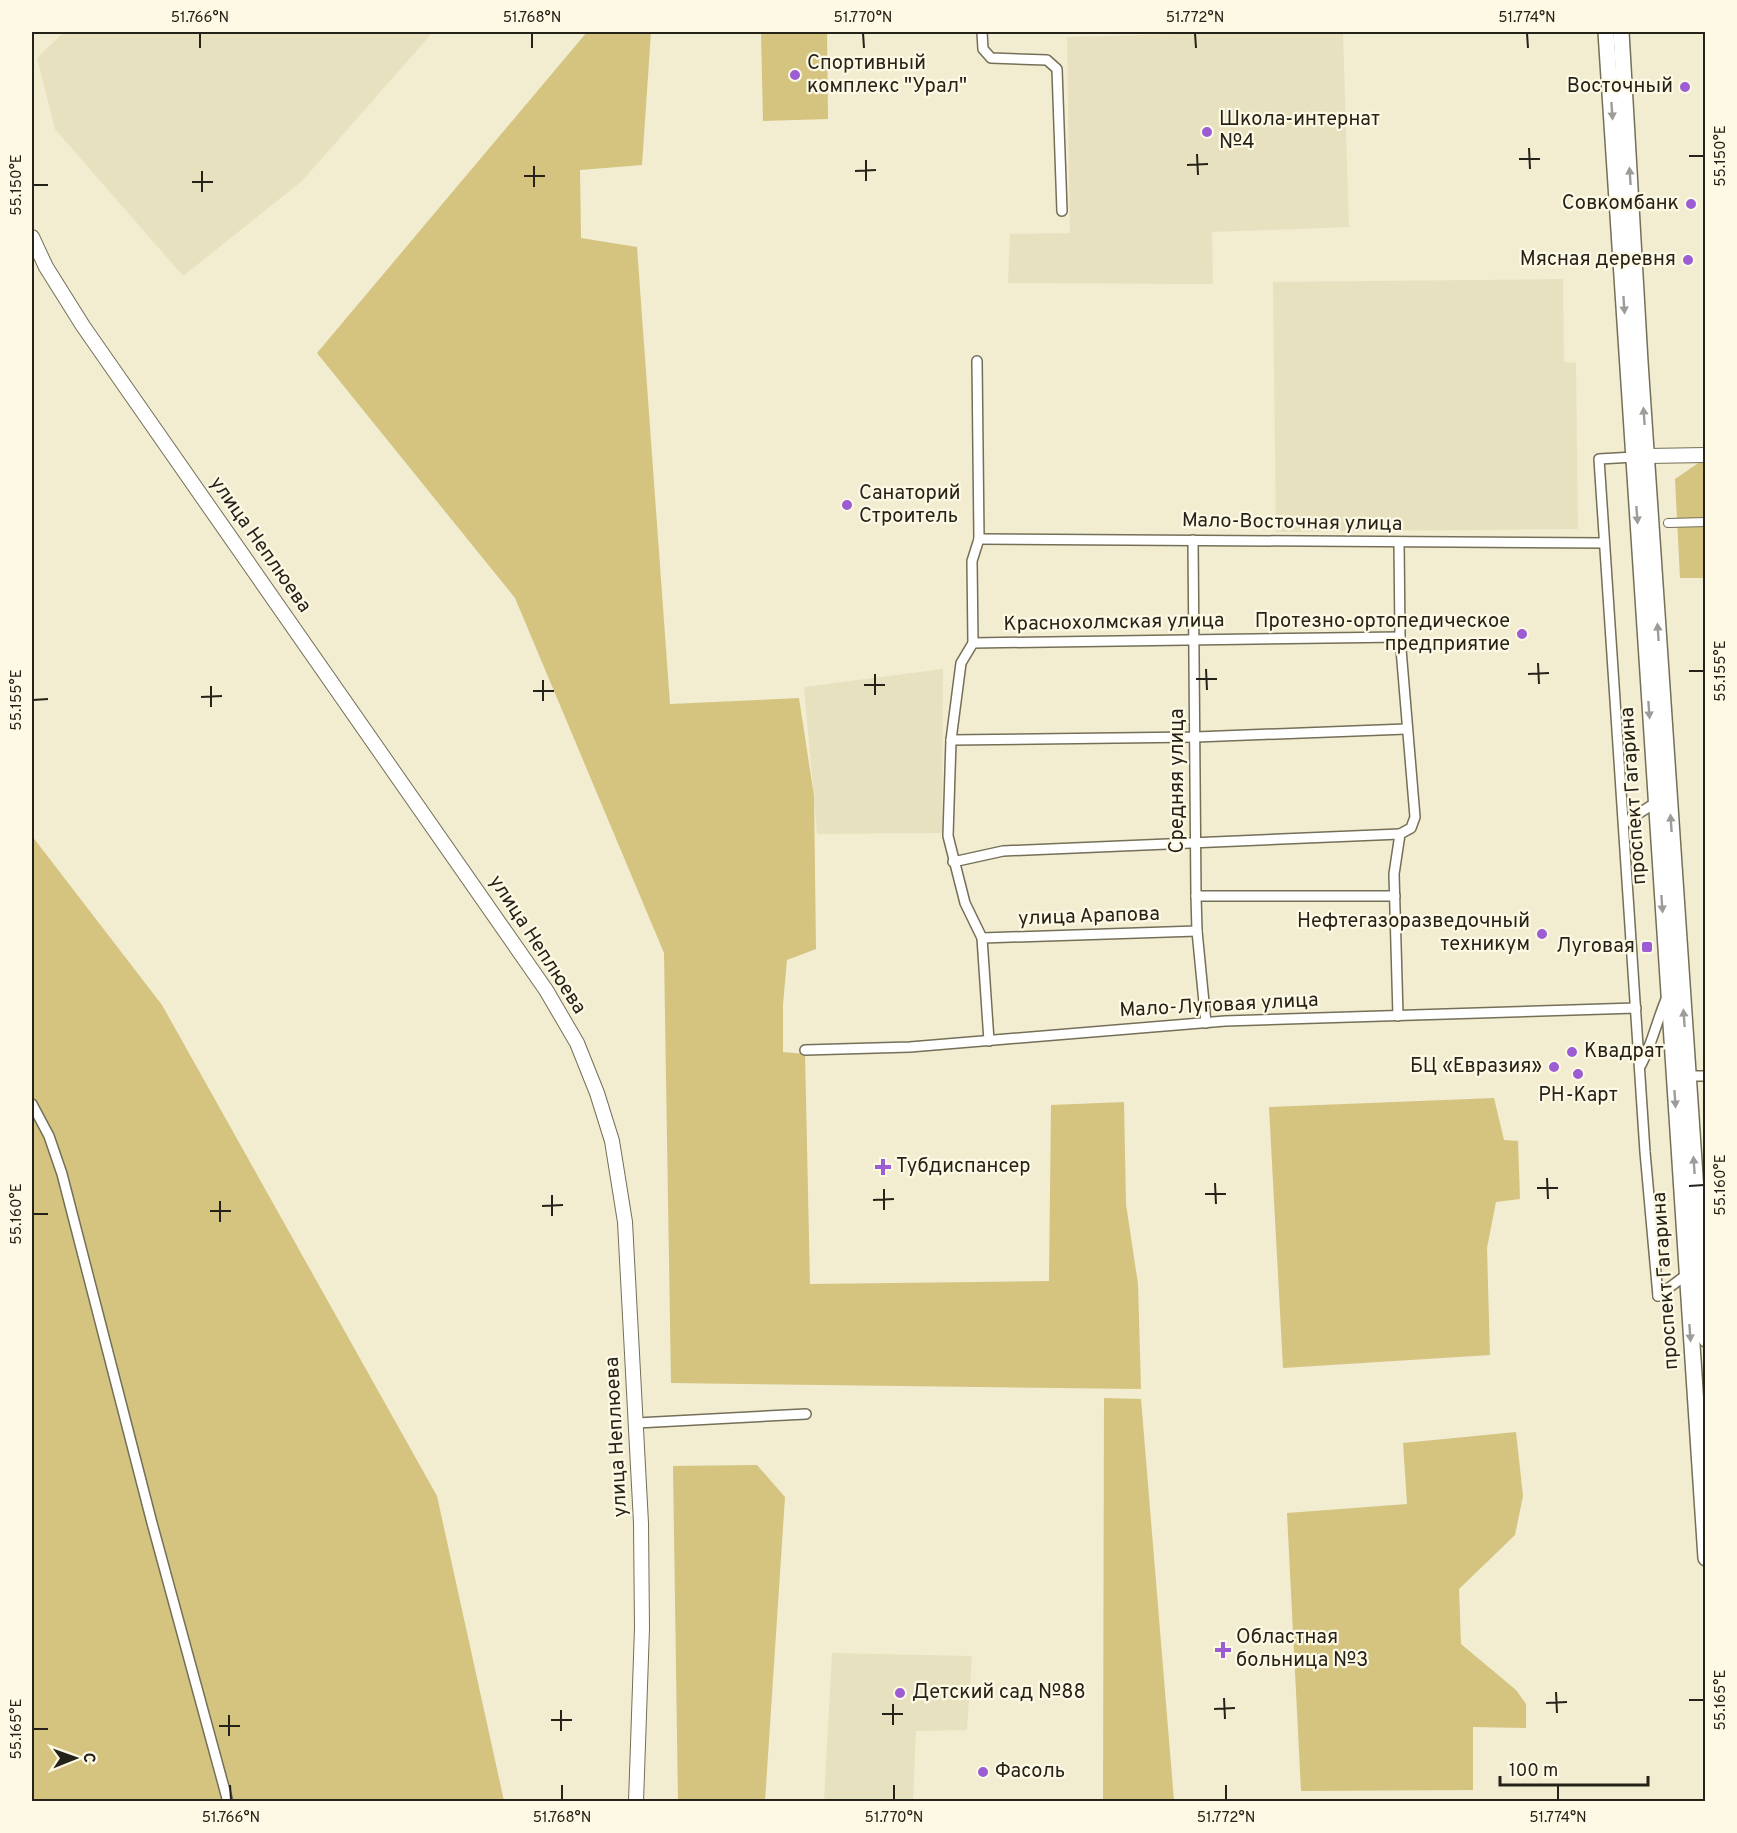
<svg xmlns="http://www.w3.org/2000/svg" width="1737" height="1833" viewBox="0 0 1737 1833" font-family="Overpass,sans-serif">
	<style>
		.built { fill: #e8e1bf }
		.green { fill: #d4c480 }
		.lines { fill: none; stroke-linecap: round; stroke-linejoin: round }
		.pedestrian-casing { stroke: #746f57; stroke-width: 10 }
		.minor-casing { stroke: #746f57; stroke-width: 12 }
		.secondary-casing { stroke: #746f57; stroke-width: 16 }
		.primary-casing { stroke: #746f57; stroke-width: 18 }
		.pedestrian { stroke: #fff; stroke-width: 8 }
		.minor { stroke: #fff; stroke-width: 9 }
		.secondary { stroke: #fff; stroke-width: 14 }
		.primary { stroke: #fff; stroke-width: 15 }
		.oneway { fill: #9d9c98 }
		.ticks { fill: none; stroke: #252219; stroke-width: 2 }
		.poi-dot { fill: #9c5cd2; stroke: #fef9e4; stroke-width: 2 }
		.labels { text-anchor: middle; dominant-baseline: central; stroke-width: 4.5; stroke-linejoin: round; paint-order: stroke }
		.poi-label { font-size: 20px; fill: #252219; stroke: #fef9e4; text-anchor: start }
		.street-label { font-size: 20px; fill: #252219; stroke: #fef9e4 }
		.neatline { fill: none; stroke: #252219; stroke-width: 2 }
		.ticks-label { font-size: 15px; text-anchor: middle; fill: #252219 }
	</style>
	<rect width="100%" height="100%" fill="#f2ecd1"/>
	<g class="built">
		<path d="M64,32H433L302,181L183,276L55,129L37,58Z"/>
		<path d="M1179,32H1343L1349,227L1212,232L1213,284L1008,283L1010,234L1070,233L1067,37L1178,34Z"/>
		<path d="M1563,279L1564,362L1576,363L1578,529L1276,532L1273,282Z"/>
		<path d="M943,669L942,833L817,834L804,687Z"/>
		<path d="M832,1653L972,1656L967,1730L916,1731L913,1801H824Z"/>
	</g>
	<g class="green">
		<path d="M587,32H651L642,165L580,170L581,238L637,247L670,704L799,698L814,796L816,949L787,960L783,1004V1052L805,1054L810,1284L1049,1281L1051,1105L1124,1102L1126,1204L1138,1284L1141,1389L671,1383L664,953L515,598L317,353Z"/>
		<path d="M761,32H827L828,119L763,121Z"/>
		<path d="M1700,462H1705V578H1680L1675,479Z"/>
		<path d="M32,836L162,1005L437,1496L504,1801H32Z"/>
		<path d="M1494,1098L1504,1140L1518,1141L1520,1199L1496,1202L1487,1248L1490,1355L1283,1368L1269,1107Z"/>
		<path d="M1104,1398L1141,1399L1174,1801H1103Z"/>
		<path d="M1516,1432L1523,1496L1515,1535L1459,1589L1461,1644L1516,1690L1526,1704V1728L1473,1727V1790L1301,1791L1287,1513L1407,1504L1403,1443Z"/>
		<path d="M757,1465L785,1497L765,1801H678L673,1466Z"/>
	</g>
	<g class="lines">
		<defs>
			<path id="pedestrian" d="M1668,523L1706,522"/>
			<g id="minor">
				<path d="M982,32L983,49L991,58L1047,60L1057,69L1062,211"/>
				<path d="M977,361L979,539L972,561L973,643L961,663L951,740L948,836L965,903L982,938L989,1041"/>
				<path d="M1634,457L1599,459L1645,1152L1658,1296"/>
				<path d="M979,539L1604,543"/>
				<path d="M1193,540L1196,896L1197,931L1206,1023"/>
				<path d="M973,643L1400,637"/>
				<path d="M951,740L1196,737L1406,729"/>
				<path d="M1624,823L1655,803"/>
				<path d="M953,862L1003,851L1400,834"/>
				<path d="M1196,896H1395"/>
				<path d="M982,938L1197,931"/>
				<path d="M1398,1016L1394,874L1400,834L1411,828L1415,817L1400,637L1399,542"/>
				<path d="M805,1050L910,1047L1225,1021L1636,1008"/>
				<path d="M1641,1065C1652,1044 1657,1020 1667,997"/>
				<path d="M1688,1076H1706"/>
				<path d="M32,1104L49,1136L62,1174L152,1523L228,1802"/>
				<path d="M1658,1296L1686,1275"/>
				<path d="M637,1423L806,1414"/>
			</g>
			<g id="secondary">
				<path d="M32,237L46,267L83,326L546,990L577,1043L597,1093L612,1141L625,1222L641,1523L642,1628L636,1802"/>
				<path d="M1647,456L1706,455"/>
			</g>
			<g id="primary">
				<path d="M1606,32L1706,1558"/>
				<path d="M1621,32L1640,362L1706,1339"/>
			</g>
		</defs>
		<use href="#pedestrian" class="pedestrian-casing"/>
		<use href="#minor" class="minor-casing"/>
		<use href="#secondary" class="secondary-casing"/>
		<use href="#primary" class="primary-casing"/>
		<use href="#pedestrian" class="pedestrian"/>
		<use href="#minor" class="minor"/>
		<use href="#secondary" class="secondary"/>
		<use href="#primary" class="primary"/>
	</g>
	<defs><path id="oneway-solid" d="M-6-.8H1V-3.2L6.5 0L1 3.2V.8H-6Z" transform="scale(1.5)"/></defs>
	<g class="oneway">
		<use href="#oneway-solid" transform="translate(1612 111) rotate(86)"/>
		<use href="#oneway-solid" transform="translate(1630 176) rotate(-94)"/>
		<use href="#oneway-solid" transform="translate(1624 305) rotate(86)"/>
		<use href="#oneway-solid" transform="translate(1644 416) rotate(-94)"/>
		<use href="#oneway-solid" transform="translate(1637 515) rotate(86)"/>
		<use href="#oneway-solid" transform="translate(1658 632) rotate(-94)"/>
		<use href="#oneway-solid" transform="translate(1649 710) rotate(86)"/>
		<use href="#oneway-solid" transform="translate(1671 823) rotate(-94)"/>
		<use href="#oneway-solid" transform="translate(1662 904) rotate(86)"/>
		<use href="#oneway-solid" transform="translate(1684 1018) rotate(-94)"/>
		<use href="#oneway-solid" transform="translate(1675 1099) rotate(86)"/>
		<use href="#oneway-solid" transform="translate(1694 1165) rotate(-94)"/>
		<use href="#oneway-solid" transform="translate(1690 1333) rotate(86)"/>
	</g>
	<path class="ticks" d="M200,33V48M532,33V48M863,33L864,48M1195,33L1196,48M1527,33L1528,48M1529,148L1530,169M1197,154L1198,175M1689,156H1704M1519,159H1540M866,160V181M1187,165L1208,164M534,166V187M202,171V192M855,171L876,170M524,176H545M192,182H213M33,185H48M1538,663L1539,684M1206,669L1207,690M1689,671H1704M875,674V695M1528,674L1549,673M1196,679H1217M543,680V701M864,685H885M211,686V707M533,691H554M201,697L222,696M33,700L48,699M1547,1178L1548,1199M1215,1183L1216,1204M1689,1186L1704,1185M1537,1188H1558M884,1189V1210M1205,1194H1226M552,1195V1216M873,1200L894,1199M220,1201V1222M542,1206L563,1205M210,1211H231M33,1214H48M1556,1692L1557,1713M1224,1698L1225,1719M1689,1700H1704M1546,1703L1567,1702M893,1704V1725M1214,1709L1235,1708M561,1710V1731M882,1714H903M229,1715V1736M551,1720H572M219,1726H240M33,1729H48M230,1785L231,1800M562,1785V1800M894,1785V1800M1226,1785V1800M1558,1785V1800"/>
	<g class="poi-dot">
		<circle cx="795" cy="75" r="6"/>
		<circle cx="1685" cy="87" r="6"/>
		<circle cx="1207" cy="132" r="6"/>
		<circle cx="1691" cy="204" r="6"/>
		<circle cx="1688" cy="260" r="6"/>
		<circle cx="847" cy="505" r="6"/>
		<circle cx="1522" cy="634" r="6"/>
		<circle cx="1542" cy="934" r="6"/>
		<rect x="1641" y="941" width="12" height="12" rx="3"/>
		<circle cx="1572" cy="1052" r="6"/>
		<circle cx="1554" cy="1067" r="6"/>
		<circle cx="1578" cy="1074" r="6"/>
		<path d="M880 1158h6v6h6v6h-6v6h-6v-6h-6v-6h6z"/>
		<path d="M1220 1641h6v6h6v6h-6v6h-6v-6h-6v-6h6z"/>
		<circle cx="900" cy="1693" r="6"/>
		<circle cx="983" cy="1772" r="6"/>
	</g>
	<g class="labels">
		<g class="poi-label">
			<text x="807" y="64">Спортивный<tspan x="807" dy="23">комплекс "Урал"</tspan></text>
			<text x="1673" y="87" text-anchor="end">Восточный</text>
			<text x="1219" y="120">Школа-интернат<tspan x="1219" dy="23">№4</tspan></text>
			<text x="1679" y="204" text-anchor="end">Совкомбанк</text>
			<text x="1676" y="260" text-anchor="end">Мясная деревня</text>
			<text x="859" y="494">Санаторий<tspan x="859" dy="23">Строитель</tspan></text>
			<text x="1510" y="622" text-anchor="end">Протезно-ортопедическое<tspan x="1510" dy="23">предприятие</tspan></text>
			<text x="1530" y="922" text-anchor="end">Нефтегазоразведочный<tspan x="1530" dy="23">техникум</tspan></text>
			<text x="1635" y="947" text-anchor="end">Луговая</text>
			<text x="1584" y="1052">Квадрат</text>
			<text x="1542" y="1067" text-anchor="end">БЦ «Евразия»</text>
			<text x="1578" y="1096" text-anchor="middle">РН-Карт</text>
			<text x="896" y="1167">Тубдиспансер</text>
			<text x="1236" y="1638">Областная<tspan x="1236" dy="23">больница №3</tspan></text>
			<text x="912" y="1693">Детский сад №88</text>
			<text x="995" y="1772">Фасоль</text>
		</g>
		<g class="street-label">
			<text transform="translate(1292 523) rotate(1)">Мало-Восточная улица</text>
			<text transform="translate(260 545) rotate(55)">улица Неплюева</text>
			<text transform="translate(1114 623) rotate(-1)">Краснохолмская улица</text>
			<text transform="translate(1178 781) rotate(-90)">Средняя улица</text>
			<text transform="translate(1634 796) rotate(-94)">проспект Гагарина</text>
			<text transform="translate(1089 917) rotate(-2)">улица Арапова</text>
			<text transform="translate(537 945) rotate(57)">улица Неплюева</text>
			<text transform="translate(1219 1006) rotate(-3)">Мало-Луговая улица</text>
			<text transform="translate(1666 1281) rotate(-94)">проспект Гагарина</text>
			<text transform="translate(617 1437) rotate(-93)">улица Неплюева</text>
		</g>
	</g>
	<rect width="1737" height="1833" fill="none" stroke="#fef9e4" stroke-width="66"/>
	<g transform="translate(75 1758) rotate(89)" stroke="#fef9e4" stroke-width="4.5" paint-order="stroke">
	<path d="M0-4.5L10 22L0 15L-10 22Z" fill="#252219"/>
	<text y="-9" font-size="16" font-weight="bold" text-anchor="middle" fill="#252219">С</text>
	</g>
	<path d="M1500 1776v9h148v-9" fill="none" stroke="#252219" stroke-width="3"/>
	<text x="1509" y="1776" font-size="18" fill="#252219" stroke="#fef9e4" stroke-width="4.5" paint-order="stroke">100 m</text>
	<rect x="33" y="33" width="1671" height="1767" class="neatline"/>
	<g class="ticks-label">
		<text x="200" y="22">51.766°N</text>
		<text x="532" y="22">51.768°N</text>
		<text x="863" y="22">51.770°N</text>
		<text x="1195" y="22">51.772°N</text>
		<text x="1527" y="22">51.774°N</text>
		<text transform="translate(1720 156) rotate(-90)" y="5">55.150°E</text>
		<text transform="translate(16 185) rotate(-90)" y="5">55.150°E</text>
		<text transform="translate(1720 671) rotate(-90)" y="5">55.155°E</text>
		<text transform="translate(16 700) rotate(-90)" y="5">55.155°E</text>
		<text transform="translate(1720 1185) rotate(-90)" y="5">55.160°E</text>
		<text transform="translate(16 1214) rotate(-90)" y="5">55.160°E</text>
		<text transform="translate(1720 1700) rotate(-90)" y="5">55.165°E</text>
		<text transform="translate(16 1729) rotate(-90)" y="5">55.165°E</text>
		<text x="231" y="1822">51.766°N</text>
		<text x="562" y="1822">51.768°N</text>
		<text x="894" y="1822">51.770°N</text>
		<text x="1226" y="1822">51.772°N</text>
		<text x="1558" y="1822">51.774°N</text>
	</g>
</svg>
